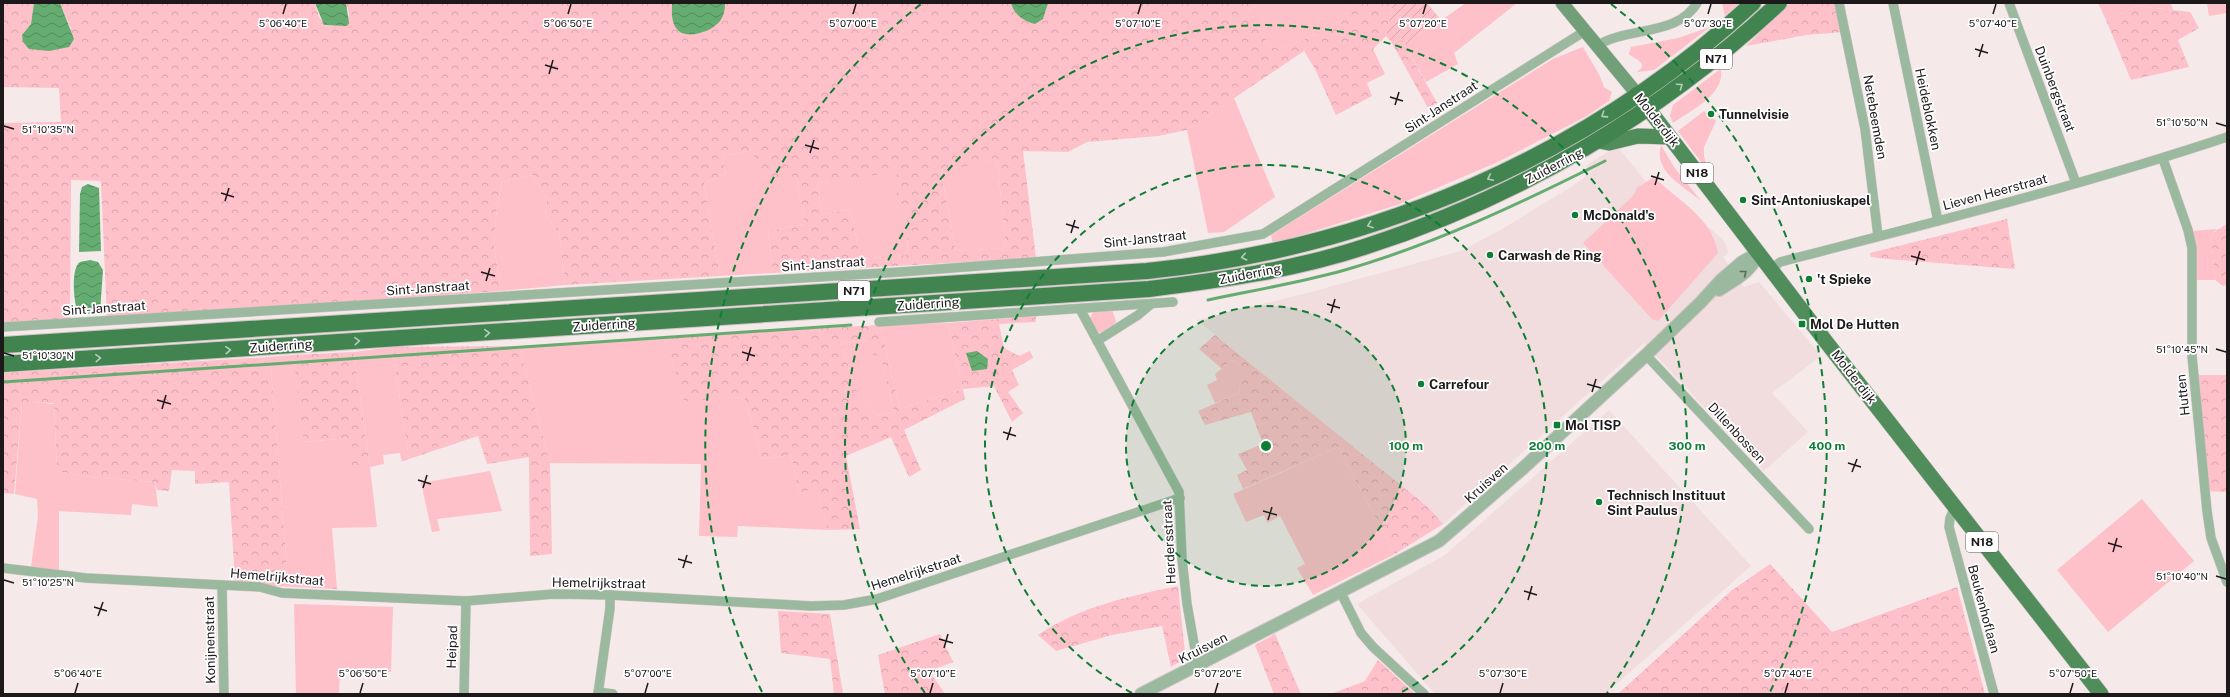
<svg xmlns="http://www.w3.org/2000/svg" width="2230" height="697" viewBox="0 0 2230 697" font-family="'Public Sans',sans-serif">
	<style>
		.built { fill: #f1dcde }
		.grass { fill: #fec0c9 }
		.forest { fill: url(#forest-crowns); fill-rule: evenodd }
		.garden { fill: url(#garden-furrows) }
		.water { fill: url(#water-waves) }
		.lines { fill: none; stroke-linecap: round; stroke-linejoin: round }
		.stream { stroke: #65ac71; stroke-width: 3 }
		.minor-casing { stroke: #cec4c5; stroke-width: 10 }
		.tertiary-casing { stroke: #cec4c5; stroke-width: 14 }
		.secondary-casing { stroke: #cec4c5; stroke-width: 14 }
		.primary-casing { stroke: #cec4c5; stroke-width: 16 }
		.trunk-casing { stroke: #cec4c5; stroke-width: 18 }
		.minor { stroke: #9ab99e; stroke-width: 9 }
		.tertiary { stroke: #9ab99e; stroke-width: 12 }
		.secondary { stroke: #719f77; stroke-width: 13 }
		.primary { stroke: #518c5b; stroke-width: 15 }
		.trunk { stroke: #42844f; stroke-width: 16 }
		.oneway { stroke: #b3ceb9 }
		.oneway2 { stroke: #5c695c }
		.ticks { fill: none; stroke: #1d191a; stroke-width: 1.5 }
		.ring { fill: none; stroke: #0e7e35; stroke-width: 2; stroke-dasharray: 7 5 }
		.poi-dot { fill: #0e7e35; stroke: #fff; stroke-width: 1.5 }
		.labels { text-anchor: middle; dominant-baseline: central; stroke-width: 3.5; stroke-linejoin: round; paint-order: stroke }
		.shield { fill: #fff; stroke: #615e5f; stroke-width: 1 }
		.shield-label { font-size: 12px; font-weight: bold; fill: #1d191a }
		.street-label { font-size: 13px; fill: #1d191a; stroke: #fff }
		.poi-label { font-size: 13px; font-weight: bold; fill: #1d191a; stroke: #fff; text-anchor: start }
		.ticks-label { font-size: 10px; text-anchor: middle; fill: #1d191a; stroke: #fff; stroke-width: 3.5; stroke-linejoin: round; paint-order: stroke }
		.centre { fill: #0e7e35; stroke: #fff; stroke-width: 2 }
		.ring-label { font-size: 12px; text-anchor: middle; font-weight: bold; fill: #0e7e35; stroke: #fff; stroke-width: 3.5; stroke-linejoin: round; paint-order: stroke }
	</style>
	<defs>
		<pattern id="forest-crowns" width="20" height="18" patternUnits="userSpaceOnUse"><rect width="20" height="18" fill="#fec0c9"/><path d="M2 6a3 3 0 1 1 6 0M12 15a3 3 0 1 1 6 0" fill="none" stroke="#d9a4ac"/></pattern>
		<pattern id="garden-furrows" width="10" height="10" patternUnits="userSpaceOnUse"><rect width="10" height="10" fill="#fec0c9"/><path d="M-1 1l2-2M0 10L10 0M9 11l2-2" fill="none" stroke="#d9a4ac"/></pattern>
		<pattern id="water-waves" width="16" height="10" patternUnits="userSpaceOnUse"><rect width="16" height="10" fill="#65ac71"/><path d="M0 5q4-4 8 0t8 0" fill="none" stroke="#538b5c"/></pattern>
	</defs>
	<rect width="100%" height="100%" fill="#f5e9ea"/>
	<g class="built">
		<path d="M1617,146L1647,183L1689,215L1712,230L1725,242L1728,253L1723,257L1744,287L1759,282L1821,356L1772,393L1808,432L1764,471L1644,343L1443,524L1428,507L1197,320L1311,292L1461,251L1502,229L1571,187L1585,177L1587,165Z"/>
		<path d="M1609,410L1751,566L1605,694H1435L1357,604L1445,555Z"/>
	</g>
	<g class="grass">
		<path d="M1260,3H1353L1344,18L1302,41L1279,49L1270,46L1248,9L1260,6Z"/>
		<path d="M1466,3H1517L1454,53L1458,64L1426,82L1405,45Z"/>
		<path d="M1722,3H1739L1725,16Z"/>
		<path d="M2098,3H2171L2173,10L2137,6L2106,20Z"/>
		<path d="M2207,3H2227V13L2209,16Z"/>
		<path d="M1710,27L1654,70L1637,72C1650,63 1634,59 1629,54L1631,47L1678,38Z"/>
		<path d="M1583,47C1591,62 1599,71 1604,87L1612,92L1609,101L1585,117L1498,162L1397,205L1273,244L1271,235L1553,59Z"/>
		<path d="M1719,70L1721,71C1724,95 1690,111 1673,123L1670,116L1673,105Z"/>
		<path d="M1234,98L1275,197L1224,232L1208,233L1187,130Z"/>
		<path d="M1704,111L1716,121L1704,147V156L1707,170L1678,131Z"/>
		<path d="M1661,145L1674,167L1701,201C1684,186 1653,172 1661,145Z"/>
		<path d="M753,150L796,176L805,224L768,231L773,273L720,276L704,183L726,174L722,156Z"/>
		<path d="M997,159L1006,248L956,251L941,171Z"/>
		<path d="M897,171V200L906,209L908,255L860,259L851,209L822,214L817,183Z"/>
		<path d="M533,175L547,200L545,215L559,232L565,285L501,291L494,246L497,206L502,182Z"/>
		<path d="M1654,177C1678,201 1712,217 1718,253L1658,321L1652,319L1583,243L1634,195L1637,188Z"/>
		<path d="M2217,229L2211,234L2215,280H2196L2192,231Z"/>
		<path d="M1112,310L1116,321L1114,325L1101,333L1095,331L1089,319L1094,311Z"/>
		<path d="M948,323L963,389L900,409L880,325Z"/>
		<path d="M665,337L684,400L744,397L762,459L791,455L799,493L816,487L828,530L738,526L737,537L699,536L701,464L550,463L519,346Z"/>
		<path d="M868,340L880,353L894,411L878,416L860,400L841,343Z"/>
		<path d="M392,347L409,459L402,462L400,453L383,455L384,464L370,467L377,527L332,528L337,589L335,586L288,580L270,357L293,355L305,442L349,438L370,467L354,352Z"/>
		<path d="M1232,360L1243,367L1239,393L1215,403L1207,385L1217,380L1215,374Z"/>
		<path d="M22,401L54,404L57,471L90,477L155,482L158,507L132,504L131,515L59,511V570L31,567L38,516L37,499L15,494Z"/>
		<path d="M1338,447L1395,554L1313,595L1297,568L1305,564L1280,516L1267,523L1264,515L1246,522L1233,494Z"/>
		<path d="M490,471L502,511L437,519L440,531L432,532L421,483Z"/>
		<path d="M2142,499L2194,561L2108,632L2057,570Z"/>
		<path d="M294,604L393,607L391,672L340,670L339,694H296Z"/>
	</g>
	<g class="forest">
		<path d="M3,3H34L31,24L22,35L71,29L60,3H315L319,17L326,26L347,25L349,14L346,3H672L673,21L703,32C717,25 723,19 725,3H1011L1043,19L1048,3H1260L1261,6L1248,9L1270,46L1279,49L1302,41L1344,18L1353,3H1393L1386,36L1373,49L1385,74L1367,83L1372,96L1336,115L1315,69L1304,51L1187,130L1158,136L1087,142L1068,152L1023,151L1036,258L773,273L768,231L805,224L796,176L760,183L753,150L722,156L726,174L704,183L720,276L565,285L559,232L545,215L547,200L533,175L502,182L497,206L494,246L501,291L107,319L101,181L71,180L70,320L3,324V123L61,122L59,88L3,87ZM997,159L1006,248L956,251L941,172ZM897,172V200L906,209L908,255L860,259L851,209L822,214L817,183Z"/>
		<path d="M1790,3H1836L1843,32L1806,35L1746,46Z"/>
		<path d="M2137,6L2190,12L2199,28L2178,40L2189,67L2131,80L2106,20Z"/>
		<path d="M1401,38L1437,103L1428,108L1392,43Z"/>
		<path d="M2007,219L2015,269L1887,259L1871,257L1870,253Z"/>
		<path d="M2227,224V285L2223,286L2215,280L2211,234Z"/>
		<path d="M1036,316V322L999,324L1004,348L1019,356L1030,351L1033,358L1012,370L1019,385L1008,392L1023,413L1012,422L994,386L963,389L965,399L904,430L921,470L909,477L891,437L846,456L860,529L828,530L816,488L799,493L791,455L762,459L744,397L684,401L665,337L880,325L900,409L963,389L948,323ZM868,340L873,355L880,354L894,411L878,416L860,400L841,343Z"/>
		<path d="M1215,335L1428,507L1443,524L1395,554L1338,447L1243,489L1237,475L1247,470L1238,454L1263,444L1251,412L1205,425L1198,411L1239,393L1242,367L1232,360L1222,369L1199,349Z"/>
		<path d="M519,346L550,463L552,554L530,556L529,457L487,464L478,436L409,459L392,347Z"/>
		<path d="M354,352L370,467L352,466L349,438L304,442L293,355Z"/>
		<path d="M270,357L288,580L335,586L337,589L274,586L260,582L235,581L229,482L195,484V471L172,470L169,491L157,490L155,482L90,477L57,471L54,403L22,402L14,494L3,493V373Z"/>
		<path d="M2198,375H2227V492L2208,491Z"/>
		<path d="M1770,564L1832,632L1957,587L1985,694H1618L1731,591Z"/>
		<path d="M1178,586L1185,653L1184,659L1171,667L1162,626L1112,635L1056,651L1038,635C1079,607 1130,596 1178,586Z"/>
		<path d="M778,611L830,614L843,694H834L830,659L781,653Z"/>
		<path d="M940,634L953,662L929,671L945,694H885L878,655Z"/>
		<path d="M1275,634L1301,694H1274L1255,645Z"/>
		<path d="M1378,660L1415,694H1331L1365,681Z"/>
	</g>
	<path class="garden" d="M1393,3H1427L1441,20L1405,45L1401,38L1392,43L1386,36Z"/>
	<g class="water">
		<path d="M34,3H60L74,39L69,47L49,51L29,49L23,42L22,35L31,24Z"/>
		<path d="M315,3H346L349,23L347,26L324,25Z"/>
		<path d="M672,3H725C725,9 724,16 720,21C712,32 684,41 676,28C671,21 672,11 672,3Z"/>
		<path d="M1011,3H1048L1043,19L1035,24C1024,21 1014,15 1011,3Z"/>
		<path d="M88,184L99,188L101,251L79,252L80,194L82,187Z"/>
		<path d="M90,260L98,262L103,270L100,312L79,315C74,307 70,268 80,262C83,261 87,261 90,260Z"/>
		<path d="M977,351L988,359L987,369L972,371L966,353Z"/>
	</g>
	<g class="lines">
		<g class="stream">
			<path d="M1208,300C1251,291 1296,283 1338,272C1431,246 1519,204 1605,161"/>
			<path d="M3,382L851,325"/>
		</g>
		<defs>
			<g id="minor">
				<path d="M1839,3L1865,129L1878,236"/>
				<path d="M1893,3L1938,221"/>
				<path d="M2009,3L2076,183"/>
				<path d="M1597,46C1627,26 1677,37 1697,3"/>
				<path d="M2163,159L2188,230L2192,248V356L2207,511L2211,538L2227,582"/>
				<path d="M1771,270L1780,262C1930,223 2080,186 2227,137"/>
				<path d="M1080,309L1179,492L1182,559L1187,604L1198,666"/>
				<path d="M879,322L1173,302"/>
				<path d="M3,327L900,272L1163,252L1263,234L1585,31"/>
				<path d="M1097,341L1138,315L1150,305"/>
				<path d="M1646,355L1809,529"/>
				<path d="M1955,507L1950,518L1949,527L1994,694"/>
				<path d="M3,568L86,578L260,587L282,593L466,601L554,594L610,595L811,606L844,605L877,599L1180,498"/>
				<path d="M222,585L224,694"/>
				<path d="M1341,593L1361,633L1373,647L1424,694"/>
				<path d="M598,692L613,694"/>
				<path d="M464,694L466,601"/>
				<path d="M598,694L610,608V595"/>
			</g>
			<g id="tertiary">
				<path d="M1719,290C1734,280 1752,272 1758,253"/>
				<path d="M1141,694L1439,541L1521,470L1646,355L1701,302L1721,280L1742,262L1758,253"/>
			</g>
			<path id="secondary" d="M1562,3L1637,94"/>
			<g id="primary">
				<path d="M1637,94L1827,343L2101,694"/>
				<path d="M1599,141L1609,143L1638,136L1669,137"/>
			</g>
			<g id="trunk">
				<path d="M3,345L1147,271C1370,249 1588,157 1753,3"/>
				<path d="M3,364L1149,289C1221,280 1294,270 1364,247C1519,197 1660,114 1779,3"/>
			</g>
		</defs>
		<use href="#minor" class="minor-casing"/>
		<use href="#tertiary" class="tertiary-casing"/>
		<use href="#secondary" class="secondary-casing"/>
		<use href="#primary" class="primary-casing"/>
		<use href="#trunk" class="trunk-casing"/>
		<use href="#minor" class="minor"/>
		<use href="#tertiary" class="tertiary"/>
		<use href="#secondary" class="secondary"/>
		<use href="#primary" class="primary"/>
		<use href="#trunk" class="trunk"/>
	</g>
	<defs><path id="oneway-chevron" d="M-2-3.5L2.5 0L-2 3.5" fill="none" stroke-width="1.6" stroke-linecap="round" stroke-linejoin="round"/></defs>
	<g class="oneway">
		<use href="#oneway-chevron" transform="translate(1680 86) rotate(-35)"/>
		<use href="#oneway-chevron" transform="translate(1604 115) rotate(147)"/>
		<use href="#oneway-chevron" transform="translate(1490 178) rotate(155)"/>
		<use href="#oneway-chevron" transform="translate(1370 225) rotate(161)"/>
		<use href="#oneway-chevron" transform="translate(1244 257) rotate(168)"/>
		<use href="#oneway-chevron" transform="translate(487 333) rotate(-4)"/>
		<use href="#oneway-chevron" transform="translate(357 341) rotate(-4)"/>
		<use href="#oneway-chevron" transform="translate(228 350) rotate(-4)"/>
		<use href="#oneway-chevron" transform="translate(98 358) rotate(-4)"/>
	</g>
	<use class="oneway2" href="#oneway-chevron" transform="translate(1744 273) rotate(-38)"/>
	<path class="ticks" d="M283,14L286,4M568,14L571,4M853,14L856,4M1138,14L1141,4M1423,14L1426,4M1708,14L1711,4M1993,14L1996,4M1975,49L1988,53M1979,57L1983,44M545,65L558,69M549,74L553,60M1390,97L1403,101M1395,105L1399,92M2216,123L2226,126M4,126L14,129M805,145L819,149M810,153L814,140M1651,176L1664,180M1655,185L1659,172M221,193L234,197M225,201L229,188M1066,224L1079,228M1071,233L1075,220M1911,256L1925,260M1916,265L1920,251M481,272L495,276M486,281L490,268M1327,304L1340,308M1331,313L1335,299M2216,349L2226,352M742,352L755,356M4,353L14,356M747,361L751,347M1587,384L1601,388M1592,392L1596,379M157,400L171,404M162,409L166,395M1003,432L1016,436M1007,440L1011,427M1848,463L1861,467M1852,472L1857,459M418,480L431,484M423,488L427,475M1263,511L1277,515M1268,520L1272,507M2108,543L2122,547M2113,552L2117,538M678,559L692,563M683,568L687,555M2216,576L2226,579M4,580L14,583M1524,591L1537,595M1528,600L1532,586M94,607L107,611M98,616L103,602M939,639L953,643M944,648L948,634M75,693L78,683M360,693L363,683M645,693L648,683M930,693L933,683M1215,693L1218,683M1500,693L1503,683M1785,693L1788,683M2070,693L2073,683"/>
	<circle cx="1266" cy="446" r="140" fill="#0e7e35" fill-opacity=".12"/>
	<g class="ring">
		<circle cx="1266" cy="446" r="140"/>
		<path d="M1132 693A281 281 0 1 1 1400 693"/>
		<path d="M925 693A421 421 0 1 1 1607 693"/>
		<path d="M762 692A561 561 0 0 1 921 4M1611 4A561 561 0 0 1 1770 692"/>
	</g>
	<g class="poi-dot">
		<circle cx="1711" cy="114" r="4"/>
		<circle cx="1743" cy="200" r="4"/>
		<circle cx="1575" cy="215" r="4"/>
		<circle cx="1490" cy="255" r="4"/>
		<circle cx="1809" cy="279" r="4"/>
		<rect x="1798" y="320" width="8" height="8" rx="2"/>
		<circle cx="1421" cy="384" r="4"/>
		<rect x="1553" y="421" width="8" height="8" rx="2"/>
		<circle cx="1599" cy="502" r="4"/>
	</g>
	<g class="labels">
		<g class="shield">
			<rect x="1700" y="49" width="32" height="20" rx="3"/>
			<rect x="1681" y="163" width="32" height="20" rx="3"/>
			<rect x="838" y="281" width="32" height="20" rx="3"/>
			<rect x="1966" y="532" width="32" height="20" rx="3"/>
		</g>
		<g class="shield-label">
			<text x="1716" y="59">N71</text>
			<text x="1697" y="173">N18</text>
			<text x="854" y="291">N71</text>
			<text x="1982" y="542">N18</text>
		</g>
		<g class="street-label">
			<text transform="translate(2055 89) rotate(69)">Duinbergstraat</text>
			<text transform="translate(1441 107) rotate(-33)">Sint-Janstraat</text>
			<text transform="translate(1928 109) rotate(78)">Heideblokken</text>
			<text transform="translate(1875 117) rotate(80)">Netebeemden</text>
			<text transform="translate(1657 120) rotate(52)">Molderdijk</text>
			<text transform="translate(1554 166) rotate(-28)">Zuiderring</text>
			<text transform="translate(1995 192) rotate(-15)">Lieven Heerstraat</text>
			<text transform="translate(1145 239) rotate(-6)">Sint-Janstraat</text>
			<text transform="translate(823 264) rotate(-4)">Sint-Janstraat</text>
			<text transform="translate(1250 274) rotate(-11)">Zuiderring</text>
			<text transform="translate(428 288) rotate(-4)">Sint-Janstraat</text>
			<text transform="translate(928 304) rotate(-4)">Zuiderring</text>
			<text transform="translate(104 308) rotate(-4)">Sint-Janstraat</text>
			<text transform="translate(604 325) rotate(-4)">Zuiderring</text>
			<text transform="translate(281 346) rotate(-4)">Zuiderring</text>
			<text transform="translate(1854 377) rotate(52)">Molderdijk</text>
			<text transform="translate(2183 395) rotate(-96)">Hutten</text>
			<text transform="translate(1737 433) rotate(47)">Dillenbossen</text>
			<text transform="translate(1486 483) rotate(-42)">Kruisven</text>
			<text transform="translate(1169 542) rotate(-93)">Herdersstraat</text>
			<text transform="translate(916 572) rotate(-18)">Hemelrijkstraat</text>
			<text transform="translate(277 577) rotate(5)">Hemelrijkstraat</text>
			<text transform="translate(599 583) rotate(1)">Hemelrijkstraat</text>
			<text transform="translate(1984 609) rotate(75)">Beukenhoflaan</text>
			<text transform="translate(210 640) rotate(-91)">Konijnenstraat</text>
			<text transform="translate(452 647) rotate(-88)">Heipad</text>
			<text transform="translate(1203 648) rotate(-27)">Kruisven</text>
		</g>
		<g class="poi-label">
			<text x="1719" y="114">Tunnelvisie</text>
			<text x="1751" y="200">Sint-Antoniuskapel</text>
			<text x="1583" y="215">McDonald's</text>
			<text x="1498" y="255">Carwash de Ring</text>
			<text x="1817" y="279">'t Spieke</text>
			<text x="1810" y="324">Mol De Hutten</text>
			<text x="1429" y="384">Carrefour</text>
			<text x="1565" y="425">Mol TISP</text>
			<text x="1607" y="495">Technisch Instituut<tspan x="1607" dy="15">Sint Paulus</tspan></text>
		</g>
	</g>
	<g class="ticks-label">
		<text x="283" y="27">5°06'40"E</text>
		<text x="568" y="27">5°06'50"E</text>
		<text x="853" y="27">5°07'00"E</text>
		<text x="1138" y="27">5°07'10"E</text>
		<text x="1423" y="27">5°07'20"E</text>
		<text x="1708" y="27">5°07'30"E</text>
		<text x="1993" y="27">5°07'40"E</text>
		<text x="2182" y="126">51°10'50"N</text>
		<text x="48" y="133">51°10'35"N</text>
		<text x="2182" y="353">51°10'45"N</text>
		<text x="48" y="359">51°10'30"N</text>
		<text x="2182" y="580">51°10'40"N</text>
		<text x="48" y="586">51°10'25"N</text>
		<text x="78" y="677">5°06'40"E</text>
		<text x="363" y="677">5°06'50"E</text>
		<text x="648" y="677">5°07'00"E</text>
		<text x="933" y="677">5°07'10"E</text>
		<text x="1218" y="677">5°07'20"E</text>
		<text x="1503" y="677">5°07'30"E</text>
		<text x="1788" y="677">5°07'40"E</text>
		<text x="2073" y="677">5°07'50"E</text>
	</g>
	<circle cx="1266" cy="446" r="6" class="centre"/>
	<g class="ring-label">
		<text x="1406" y="450">100 m</text>
		<text x="1547" y="450">200 m</text>
		<text x="1687" y="450">300 m</text>
		<text x="1827" y="450">400 m</text>
	</g>
	<rect width="2230" height="697" fill="none" stroke="#1d191a" stroke-width="8"/>
</svg>
